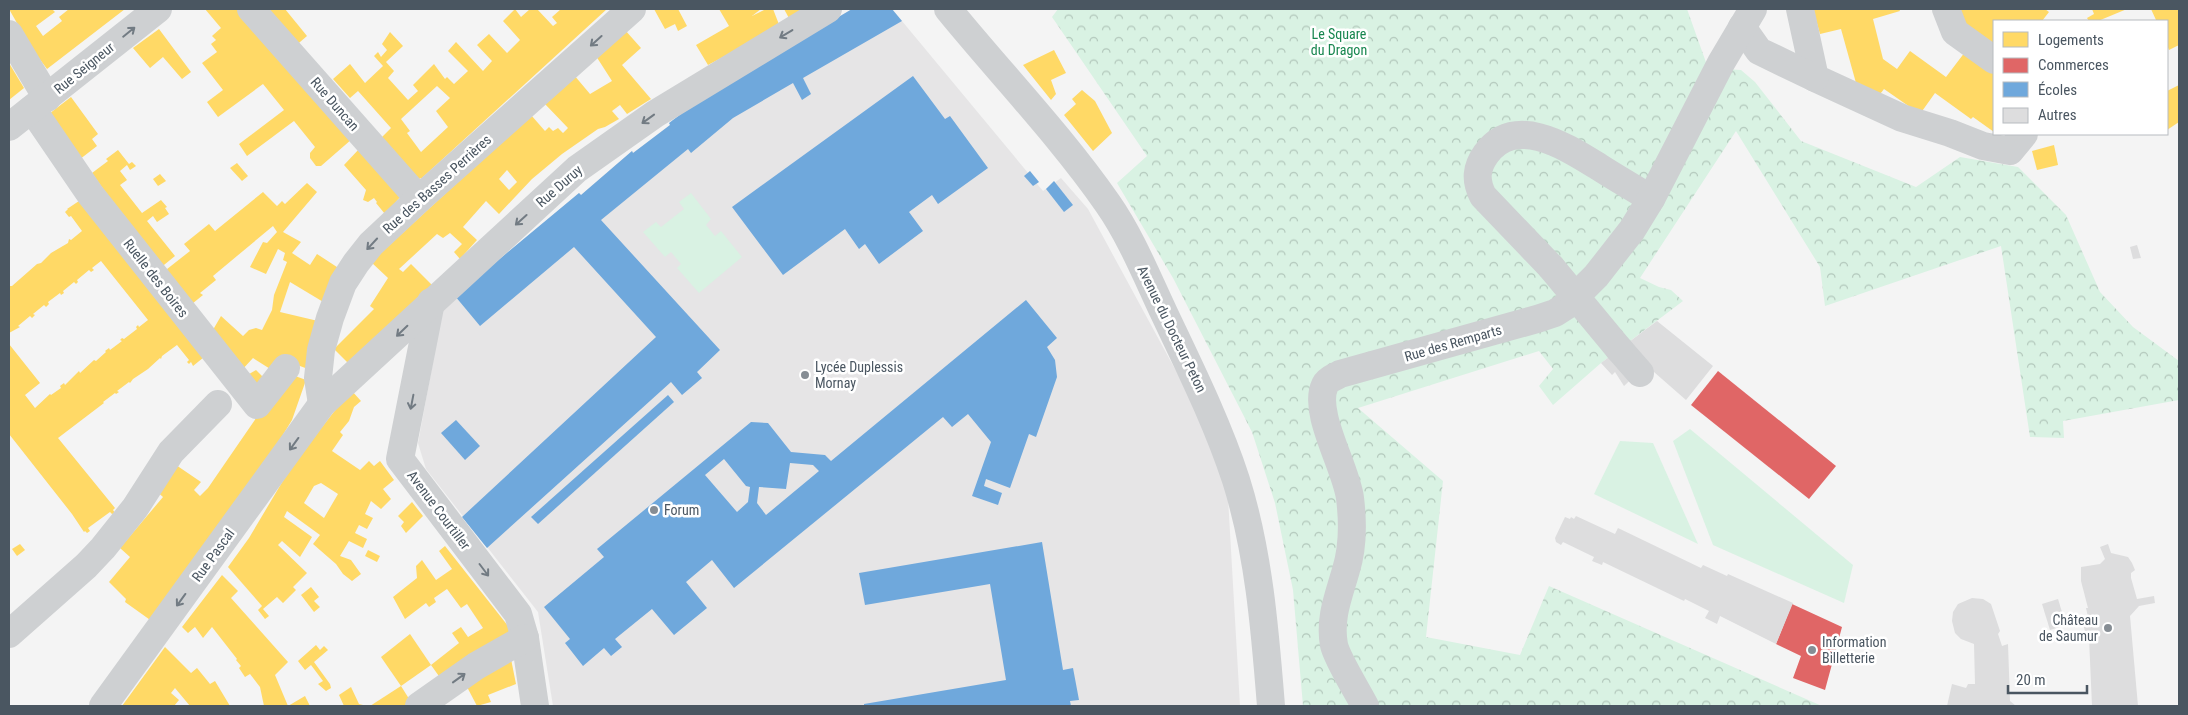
<svg xmlns="http://www.w3.org/2000/svg" width="2188" height="715" viewBox="0 0 2188 715" font-family="'Roboto Condensed',sans-serif">
	<style>
		.education { fill: #e6e5e6 }
		.grass { fill: #d9f2e3 }
		.park { fill: url(#park-crowns) }
		.homes { fill: #ffd966; fill-rule: evenodd }
		.shops { fill: #e06666 }
		.schools { fill: #6fa8dc; fill-rule: evenodd }
		.building { fill: #ddddde }
		.lines { fill: none; stroke-linecap: round; stroke-linejoin: round }
		.minor { stroke: #ced0d2; stroke-width: 28 }
		.minor-bridge { stroke: #ced0d2; stroke-width: 28 }
		.oneway { stroke: #727b83 }
		.poi-dot { fill: #868d94; stroke: #fff; stroke-width: 2 }
		.labels { text-anchor: middle; dominant-baseline: central; stroke-width: 5; stroke-linejoin: round; paint-order: stroke }
		.park-label { font-size: 14px; fill: #17864f; stroke: #fff }
		.street-label { font-size: 14px; fill: #4a5661; stroke: #fff }
		.poi-label { font-size: 14px; fill: #4a5661; stroke: #fff; text-anchor: start }
	</style>
	<defs>
		<pattern id="park-crowns" width="20" height="18" patternUnits="userSpaceOnUse" patternTransform="scale(1.25)"><rect width="20" height="18" fill="#d9f2e3"/><path d="M2 6a3 3 0 1 1 6 0M12 15a3 3 0 1 1 6 0" fill="none" stroke="#b2c7bb"/></pattern>
	</defs>
	<rect width="100%" height="100%" fill="#f4f4f4"/>
	<path class="education" d="M852,9H892L1043,191L1061,178L1088,209L1226,463L1240,706H553L538,612L426,469L418,443L443,307L579,193L581,195L632,151L634,153L713,91Z"/>
	<g class="grass">
		<path d="M691,193L711,219L706,225L715,236L721,231L742,257L699,293L677,268L681,264L671,252L665,257L643,232L656,222L661,227L684,209L679,202Z"/>
		<path d="M1690,429L1853,565L1844,603L1713,545L1673,441Z"/>
		<path d="M1620,441L1653,443L1698,544L1594,494Z"/>
	</g>
	<path class="park" d="M1058,9H1687L1708,68L1741,70L1755,82L1801,141L1916,187L1960,157L2018,167L2066,215L2100,292L2133,327L2179,361V400L2063,421L2064,438L2030,437L2001,246L1825,306L1820,267L1736,131L1640,278L1659,287L1671,290L1683,301L1601,363L1553,405L1539,386L1553,369L1539,351L1358,408L1443,481L1426,637L1520,655L1549,586L1822,706H1303L1293,590L1275,503L1252,432L1173,278L1117,183L1147,156L1052,17Z"/>
	<g class="homes">
		<path d="M9,9H52L55,12L36,26L43,36L62,21L59,17L69,9H125L47,69L30,46Z"/>
		<path d="M205,9H240L352,139L321,166H316L310,158V153L315,147L294,121L247,156L239,144L284,110L263,84L218,117L207,102L223,90L202,63L217,52L211,44L216,40L212,36L221,28Z"/>
		<path d="M259,9H285L307,36L293,48Z"/>
		<path d="M515,9L521,17L530,9H537L553,26L557,23L552,17L561,9H607L422,178L412,181L378,141L391,128L358,91L350,98L333,79L350,64L365,83L383,66L374,56L378,52L381,57L387,50L382,44L390,32L403,46L386,62L394,71L388,78L408,100L418,91L413,85L434,64L445,79L447,77L454,84L468,71L448,51L456,42L483,71L492,61L477,45L489,34L507,53L520,40L503,21ZM437,86L450,98L436,111L448,127L421,152L407,133L410,131L401,119Z"/>
		<path d="M654,9H678L687,26L678,31L675,24L665,29Z"/>
		<path d="M719,9H761L752,16L766,9H773L780,27L708,65L696,45L729,26Z"/>
		<path d="M784,9H806L790,20Z"/>
		<path d="M1813,9H1899L1900,11L1873,19L1883,59L1897,69L1910,51L1946,77L1965,52L1994,73V132L1973,117L1971,119L1935,93L1920,114L1884,89L1877,98L1856,83L1841,29L1820,34Z"/>
		<path d="M1958,9H2045L2049,12L2042,21H1994V45L1964,23Z"/>
		<path d="M2092,9H2127L2098,21H2089L2087,18L2094,14Z"/>
		<path d="M2151,9H2179V45L2169,50L2167,45V21H2152L2156,20Z"/>
		<path d="M159,29L191,72L182,79L163,57L150,68L133,48Z"/>
		<path d="M625,30L641,48L622,65L651,99L627,114L620,105L612,111L619,119L605,127L598,129L562,154L532,179L499,214L486,201L463,227L477,240L460,259L454,252L462,244L450,233L443,238L437,234L399,269L403,272L411,264L434,287L351,366L334,349L374,309L370,306L388,278L371,262L531,115L545,131L549,127L553,131L558,128L563,133L568,128L544,103L574,75L590,94L612,81L596,56ZM507,170L517,182L509,190L499,179Z"/>
		<path d="M1054,50L1066,73L1051,80L1056,94L1051,100L1023,65Z"/>
		<path d="M9,63L24,88L9,100Z"/>
		<path d="M2179,85V122L2167,130V91Z"/>
		<path d="M1082,90L1095,101L1112,133L1093,151L1064,115L1076,104L1072,99Z"/>
		<path d="M71,97L98,134L92,139L97,146L75,163L45,117Z"/>
		<path d="M2054,145L2058,165L2037,170L2032,151Z"/>
		<path d="M360,148L402,195L385,214L376,203L377,202L374,198L368,202L363,200L366,190L344,165Z"/>
		<path d="M118,150L129,164L132,162L136,166L130,170L127,165L120,171L127,180L120,185L142,213L161,200L167,207L165,208L169,214L157,222L153,216L147,221L175,256L159,269L92,173L108,161L106,159Z"/>
		<path d="M237,163L248,176L242,181L230,168Z"/>
		<path d="M160,174L166,181L158,186L153,179Z"/>
		<path d="M307,183L317,192L283,232L301,242L292,253L310,265L317,254L340,269L325,303L290,282L280,312L318,321L308,369L284,360L275,372L253,358L240,372L210,335L221,316L243,336L249,330L256,328L262,330L272,310L274,295L287,262L283,260L285,253L278,249L266,274L250,267L263,242L267,243L277,232L273,226L213,276L216,280L200,293L203,295L187,308L162,273L190,251L184,244L209,224L215,231L263,192L277,206L282,201L285,204Z"/>
		<path d="M85,197L209,353L193,366L191,362L189,364L187,362L189,360L177,345L162,356L161,359L160,358L148,369L133,379L130,383L129,382L117,391L119,392L116,394L115,393L103,402L104,403L58,438L115,508L113,510L115,513L112,514L110,512L88,528L90,531L87,533L85,531L84,532L72,514L9,434V344L40,383L25,395L35,408L50,394L51,395L61,388L60,386L64,383L65,385L79,371L80,373L94,360L96,361L106,352L105,351L109,348L110,350L122,341L120,340L122,338L124,339L137,329L136,327L138,325L139,327L148,320L101,261L92,268L94,270L91,272L89,270L77,280L78,282L76,284L74,282L63,291L64,293L61,295L60,293L48,302L49,304L46,307L44,305L33,314L35,315L32,318L30,316L18,326L20,327L9,333V286H12L37,264L41,263L51,253L68,243L69,239L71,240L82,231L71,216L69,217L65,212L68,209H67Z"/>
		<path d="M256,370L268,382L259,394L244,377Z"/>
		<path d="M287,373L306,380L292,420L259,474L153,622L125,602L126,599L109,582L130,557L120,548L163,497L155,490L176,465L201,482L194,490L200,496L208,488Z"/>
		<path d="M351,390L361,401L354,407L349,421L340,432L343,435L332,451L360,470L369,461L374,466L380,461L394,480L383,489L391,499L381,509L371,501L365,514L373,518L367,529L359,525L355,533L367,539L363,548L349,541L340,556L351,560L361,574L352,581L343,574L336,564L313,544L320,535L287,511L284,517L312,537L300,557L282,541L278,545L307,573L293,587L296,590L283,603L277,597L263,609L269,616L265,619L258,610L262,606L228,567L249,538L284,479L304,450ZM321,483L338,494L324,518L304,503L314,486Z"/>
		<path d="M412,502L423,516L406,533L401,526L404,522L398,516Z"/>
		<path d="M20,544L25,550L17,556L12,549Z"/>
		<path d="M445,546L512,631L441,679L431,665L459,643L452,633L461,627L468,637L483,628L467,604L461,608L447,589L434,598L436,602L429,607L426,603L405,619L393,597L417,578L416,566L422,560L436,580L452,569L439,551Z"/>
		<path d="M368,550L380,556L377,562L365,556Z"/>
		<path d="M222,575L238,591L231,598L288,662L275,675L288,706L305,696L310,706H264L260,687L250,674L245,677L239,668L241,666L236,660L237,659L212,627L203,638L195,627L188,633L182,627Z"/>
		<path d="M311,587L319,597L314,601L320,607L314,612L301,595Z"/>
		<path d="M410,634L431,665L401,686L381,657Z"/>
		<path d="M316,645L320,650L324,646L328,650L314,662L330,684L331,688L326,691L318,684L323,681L311,665L305,670L298,661Z"/>
		<path d="M165,647L191,673L197,668L210,684L215,681L230,706H190L175,688L171,693L179,700L174,706H122Z"/>
		<path d="M511,659L516,684L488,695L491,702L477,706L466,685Z"/>
		<path d="M401,686L411,702L406,706H370Z"/>
		<path d="M351,687L359,704L367,706H344L339,695Z"/>
	</g>
	<g class="shops">
		<path d="M1718,371L1836,466L1809,499L1691,405Z"/>
		<path d="M1792,604L1842,627L1825,690L1793,678L1801,656L1776,644Z"/>
	</g>
	<g class="schools">
		<path d="M852,9H892L902,21L803,78L811,94L802,100L793,83L733,118L691,153L688,149L601,220L720,350L697,372L702,378L682,395L671,382L487,548L462,517L656,337L574,247L480,326L455,296L579,193L581,195L632,151L633,153L670,125L669,123L702,98Z"/>
		<path d="M913,76L945,119L950,116L988,168L938,204L932,195L909,212L923,231L879,264L865,244L859,249L845,229L783,275L732,207Z"/>
		<path d="M1030,171L1039,182L1033,186L1024,176Z"/>
		<path d="M1054,181L1073,205L1064,212L1046,189Z"/>
		<path d="M1026,300L1057,338L1047,347L1055,360L1057,377L1036,437L1029,434L1010,488L986,479L984,486L1002,493L998,505L972,496L991,442L968,414L952,427L943,417L734,588L712,560L686,582L707,608L674,635L652,609L615,639L622,647L611,656L604,648L583,666L565,643L570,639L544,607L604,557L597,549L751,422L768,423L791,452L825,455L831,461ZM724,459L746,486L750,487L748,502L737,512L705,475ZM790,463L813,465L819,471L766,515L757,503L759,487L786,489Z"/>
		<path d="M668,395L674,402L538,524L531,517Z"/>
		<path d="M456,420L480,446L465,460L441,433Z"/>
		<path d="M1042,542L1063,670L1073,668L1079,700L1070,701L1071,706H864V704L1006,680L990,584L865,605L859,573Z"/>
	</g>
	<g class="building">
		<path d="M2137,245L2141,258L2133,259L2130,247Z"/>
		<path d="M1657,321L1713,366L1686,400L1646,365L1624,386L1615,372L1612,375L1601,363Z"/>
		<path d="M1576,516L1615,534L1618,528L1701,568L1703,565L1727,576L1728,574L1793,603L1776,644L1720,616L1717,624L1705,618L1709,611L1685,599L1684,601L1603,562L1602,565L1592,561L1594,557L1563,542L1561,545L1556,542L1555,538L1565,517L1570,519L1571,517L1574,519Z"/>
		<path d="M2108,544L2111,553L2128,557L2132,563L2135,570L2131,573V578L2137,599L2154,596L2155,603L2139,606L2130,616L2138,706H2092L2089,638L2086,636L2082,619L2088,617L2086,608H2088L2081,581V567L2100,564L2105,559L2100,547Z"/>
		<path d="M1972,598L1983,599L1991,604L2000,631L1998,634L2002,646L2008,644L2010,701L2016,706H1947L1952,684L1966,688L1968,684H1975L1974,644L1961,639L1955,633L1952,621L1953,612L1958,604Z"/>
		<path d="M2058,599L2066,625L2050,630L2042,604Z"/>
	</g>
	<g class="lines">
		<g class="minor">
			<path d="M251,9L419,199"/>
			<path d="M948,9C1001,74 1060,135 1108,204C1131,237 1147,277 1164,313C1190,368 1217,422 1236,480C1259,553 1265,631 1271,706"/>
			<path d="M1800,9L1815,78L1902,118L1950,133L1983,146L2010,151L2024,134"/>
			<path d="M1946,9L1955,32L1994,60"/>
			<path d="M1742,27L1759,51L1815,78"/>
			<path d="M9,34L47,98"/>
			<path d="M32,109L90,194L257,405L286,368"/>
			<path d="M9,127L158,9"/>
			<path d="M1551,267L1483,196C1475,180 1476,168 1486,154C1516,113 1568,148 1599,167C1616,178 1634,188 1651,199"/>
			<path d="M431,302L400,459L518,614L525,638L535,706"/>
			<path d="M1619,349L1640,373"/>
			<path d="M322,404L318,378L321,350L330,318L343,283L356,263L371,244L419,199L632,9"/>
			<path d="M9,634L86,566L103,548L135,508L171,452L218,404"/>
			<path d="M103,706L322,404L577,169L655,114L828,9"/>
			<path d="M419,706L476,666L525,638"/>
			<path d="M1365,706C1358,692 1337,659 1334,645C1329,618 1339,595 1346,570C1353,547 1353,522 1350,498C1346,467 1312,412 1325,385C1328,379 1335,377 1340,374L1537,319L1555,313L1566,306L1596,276L1632,230L1651,199L1721,63L1753,9"/>
		</g>
		<path class="minor-bridge" d="M1551,267L1619,349"/>
	</g>
	<defs><path id="oneway-shaft" d="M-6 0H5M1.5-3L5.5 0L1.5 3" fill="none" stroke-width="1.6" stroke-linecap="round" stroke-linejoin="round" transform="scale(1.25)"/></defs>
	<g class="oneway">
		<use href="#oneway-shaft" transform="translate(129 32) rotate(-39)"/>
		<use href="#oneway-shaft" transform="translate(786 34) rotate(149)"/>
		<use href="#oneway-shaft" transform="translate(596 41) rotate(138)"/>
		<use href="#oneway-shaft" transform="translate(648 119) rotate(144)"/>
		<use href="#oneway-shaft" transform="translate(521 220) rotate(138)"/>
		<use href="#oneway-shaft" transform="translate(372 244) rotate(133)"/>
		<use href="#oneway-shaft" transform="translate(402 331) rotate(136)"/>
		<use href="#oneway-shaft" transform="translate(412 402) rotate(101)"/>
		<use href="#oneway-shaft" transform="translate(294 444) rotate(126)"/>
		<use href="#oneway-shaft" transform="translate(484 570) rotate(53)"/>
		<use href="#oneway-shaft" transform="translate(181 600) rotate(126)"/>
		<use href="#oneway-shaft" transform="translate(459 678) rotate(-36)"/>
	</g>
	<g class="poi-dot">
		<circle cx="805" cy="375" r="5"/>
		<circle cx="654" cy="510" r="5"/>
		<circle cx="2108" cy="628" r="5"/>
		<circle cx="1812" cy="650" r="5"/>
	</g>
	<g class="labels">
		<g class="park-label">
			<text x="1339" y="34">Le Square<tspan x="1339" dy="16">du Dragon</tspan></text>
		</g>
		<g class="street-label">
			<text transform="translate(84 68) rotate(-39)">Rue Seigneur</text>
			<text transform="translate(335 104) rotate(49)">Rue Duncan</text>
			<text transform="translate(437 184) rotate(-42)">Rue des Basses Perrières</text>
			<text transform="translate(559 186) rotate(-41)">Rue Duruy</text>
			<text transform="translate(156 278) rotate(52)">Ruelle des Boires</text>
			<text transform="translate(1172 329) rotate(64)">Avenue du Docteur Peton</text>
			<text transform="translate(1453 343) rotate(-16)">Rue des Remparts</text>
			<text transform="translate(439 510) rotate(53)">Avenue Courtiller</text>
			<text transform="translate(213 555) rotate(-54)">Rue Pascal</text>
		</g>
		<g class="poi-label">
			<text x="815" y="367">Lycée Duplessis<tspan x="815" dy="16">Mornay</tspan></text>
			<text x="664" y="510">Forum</text>
			<text x="2098" y="620" text-anchor="end">Château<tspan x="2098" dy="16">de Saumur</tspan></text>
			<text x="1822" y="642">Information<tspan x="1822" dy="16">Billetterie</tspan></text>
		</g>
	</g>
	<rect width="2188" height="715" fill="none" stroke="#4a5661" stroke-width="20"/>
	<rect x="1993" y="20" width="175" height="115" fill="#ffffff" stroke="#b7bbc0"/>
	<rect x="2003" y="32" width="25" height="15" fill="#ffd966" stroke="#b7bbc0"/>
	<text x="2038" y="45" font-size="15" fill="#4a5661">Logements</text>
	<rect x="2003" y="58" width="25" height="15" fill="#e06666" stroke="#b7bbc0"/>
	<text x="2038" y="70" font-size="15" fill="#4a5661">Commerces</text>
	<rect x="2003" y="82" width="25" height="15" fill="#6fa8dc" stroke="#b7bbc0"/>
	<text x="2038" y="95" font-size="15" fill="#4a5661">Écoles</text>
	<rect x="2003" y="108" width="25" height="15" fill="#ddddde" stroke="#b7bbc0"/>
	<text x="2038" y="120" font-size="15" fill="#4a5661">Autres</text>
	<path d="M2008 685v8h79v-8" fill="none" stroke="#4a5661" stroke-width="2.5"/>
	<text x="2016" y="685" font-size="15" fill="#4a5661" stroke="#ffffff" stroke-width="4" paint-order="stroke">20 m</text>
</svg>
